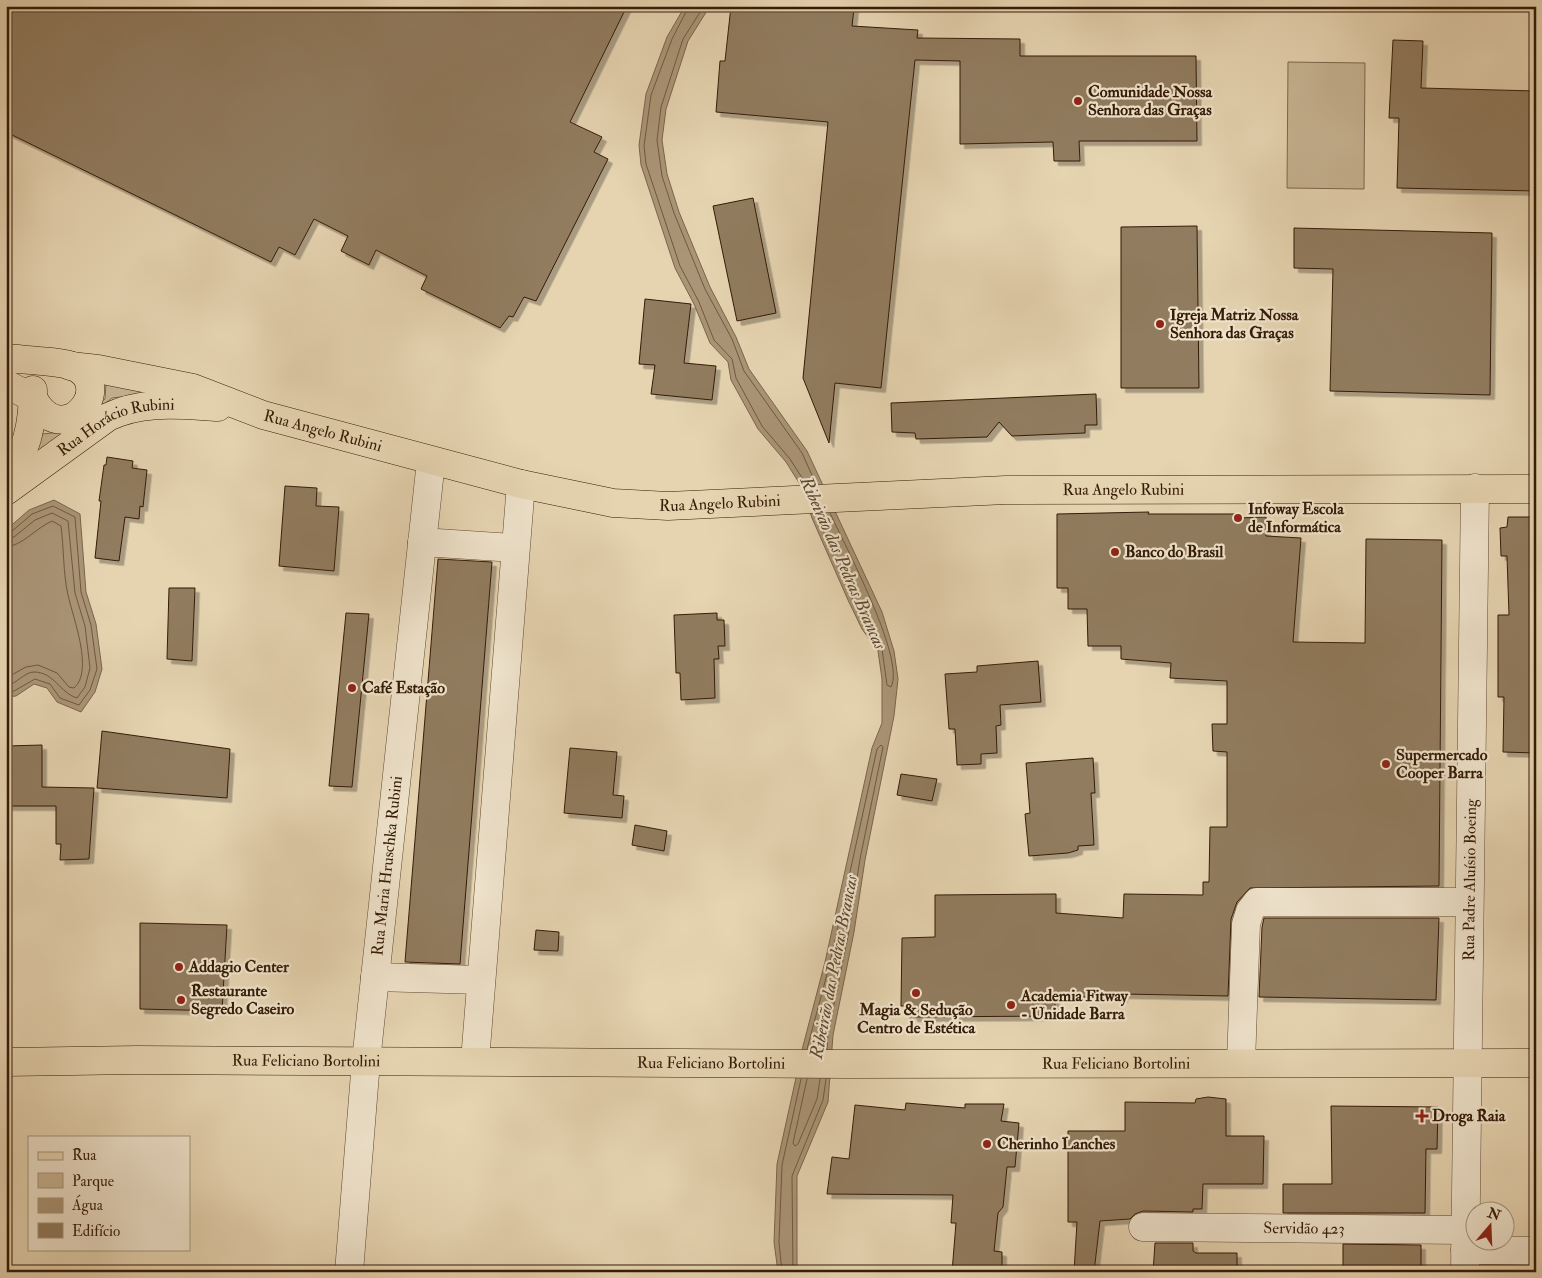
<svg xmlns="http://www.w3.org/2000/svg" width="1542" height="1278" viewBox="0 0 1542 1278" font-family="'IM FELL Double Pica',serif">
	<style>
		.green { fill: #c8b594; stroke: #7e684d }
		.water { fill: #aa9577; stroke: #7b644a }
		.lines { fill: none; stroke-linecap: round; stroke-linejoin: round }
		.shore { stroke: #70583e; stroke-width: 1 }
		.building { fill: #917b5f; stroke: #351b06; filter: url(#shadow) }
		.minor-casing { stroke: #614931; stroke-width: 29 }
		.major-casing { stroke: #351b06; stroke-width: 29 }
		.minor { stroke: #efe3cc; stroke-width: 28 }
		.major { stroke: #e6d4b1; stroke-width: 28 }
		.poi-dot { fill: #8f2418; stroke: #efe3cc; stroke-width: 2 }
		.labels { text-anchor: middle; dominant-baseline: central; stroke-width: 4.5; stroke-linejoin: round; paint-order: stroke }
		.poi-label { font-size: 16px; font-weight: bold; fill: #351b06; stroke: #efe3cc; text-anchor: start }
		.street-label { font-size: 16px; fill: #351b06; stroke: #efe3cc }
		.water-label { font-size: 18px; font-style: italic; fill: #5e462e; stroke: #efe3cc }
	</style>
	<defs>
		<filter id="shadow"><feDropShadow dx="4.5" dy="4.5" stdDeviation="0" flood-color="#0004"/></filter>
	</defs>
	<rect width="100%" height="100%" fill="#e6d4b1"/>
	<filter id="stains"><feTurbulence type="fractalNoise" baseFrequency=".004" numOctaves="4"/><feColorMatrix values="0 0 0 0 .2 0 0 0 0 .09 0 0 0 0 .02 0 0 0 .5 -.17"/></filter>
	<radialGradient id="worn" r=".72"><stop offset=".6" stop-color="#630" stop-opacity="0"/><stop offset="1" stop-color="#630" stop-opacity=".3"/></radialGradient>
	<g class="green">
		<path d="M1288,62L1365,63L1364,189L1287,188Z"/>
		<path d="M106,383L152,393L112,398L23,467L42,434L62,432L105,399Z"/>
	</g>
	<g class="water">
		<path d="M685,6H710L688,41L666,109L662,140L667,174L679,212L710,287L736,337L749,369L807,451L882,612L894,651L898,679L894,716L865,860L854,932L833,1035L828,1102L797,1176V1272H778L774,1242L777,1164L803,1046L825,962L872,748L882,723V679L878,651L862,629L848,600L812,518L801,486L786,462L758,429L731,380L728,362L710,343L694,304L675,268L641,165L639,145L646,94L667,37Z"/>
		<path d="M54,500L80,514L86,592L96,624L102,669L95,692L81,712L57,702L47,688L34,684L16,696L6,697V530L29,510Z"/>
	</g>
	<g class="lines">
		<g class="shore">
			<path d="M689,6L672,39L651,95L644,146L646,164L680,266L699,302L714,340L732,359L736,378L762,426L790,459L806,484"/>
			<path d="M704,6L683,39L661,107L657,140L662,176L674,213L705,289L732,339L744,371L802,453L816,484"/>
			<path d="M816,514L852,598L867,626L882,649L887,685L891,687C906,659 844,544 830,513"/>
			<path d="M6,533L11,532L32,514L53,506L75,517L81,592L91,625L97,669L90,690L79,705L60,698L50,684L35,679L14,691L6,692"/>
			<path d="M6,539L14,537L35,520L52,513L68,521L75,593L85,626L90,668L85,687L77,698C60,693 54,672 34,672C24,672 17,684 6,686"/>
			<path d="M6,547C22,546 36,528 52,521L61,526C64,549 63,573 68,595C73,618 94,671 74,688L69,687L57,673L38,665L26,667L6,678"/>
			<path d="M807,1049L830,963L877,749L881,745L883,747L860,859L849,931L828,1034L827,1049"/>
			<path d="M807,1079L793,1143L795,1146L798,1144L817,1099L820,1079"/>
			<path d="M782,1272L779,1242L782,1165L801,1079"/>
			<path d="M793,1272L792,1176L823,1100L826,1079"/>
		</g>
	</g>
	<g class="building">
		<path d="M6,6H627L570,122L602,137L594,152L608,159L536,301L524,297L513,317L509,316L500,328L421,289L427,276L376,250L369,265L341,251L348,236L314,219L295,255L279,247L271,262L6,132Z"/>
		<path d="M731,6H836L854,8L852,26L918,30L917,38L1020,39V56H1196L1197,141H1079L1080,161H1054L1053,142L960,144V61L915,60L881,388L835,383L829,443L803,378L828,122L716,112L720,61H725Z"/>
		<path d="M1393,40L1423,41L1421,88L1536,91V191L1397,188L1399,118H1389Z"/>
		<path d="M753,198L776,313L737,321L713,206Z"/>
		<path d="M1197,226L1199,388H1121V227Z"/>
		<path d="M1294,228L1492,233L1490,395L1330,391L1333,269L1294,268Z"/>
		<path d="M645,299L691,304L684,363L716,366L712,400L651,394L655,365L639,364Z"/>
		<path d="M1096,394L1097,425H1085V433L1012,436L999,422L987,437L916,439L915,433L892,432L891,403Z"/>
		<path d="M107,457L133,461L132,468L147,470L143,507L140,506L139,519L125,517L119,561L95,558L101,501H99L104,465H106Z"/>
		<path d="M285,486L317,488L316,506L339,507L334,571L279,566Z"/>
		<path d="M1149,512L1148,514H1238V518L1266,517V536L1301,538L1293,642L1365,643L1366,539L1442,540L1439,886L1250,888L1237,902L1231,919L1228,996L1123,994V998L1055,996V1016L913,1017V1014H905V1006H901L902,938L935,937V895L1056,894V913L1123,918L1124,894L1203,895V882H1209L1210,827H1227V752L1213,751L1212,724H1227V681L1170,678L1171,663L1121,659V646H1088L1087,609H1068V588H1057V514Z"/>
		<path d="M1508,517H1536V753L1503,752L1504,697H1498V615H1509L1507,556H1501L1500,528L1507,527Z"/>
		<path d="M438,559L492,562L460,964L405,962Z"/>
		<path d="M169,588H195L192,661L167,659Z"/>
		<path d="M346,613L369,614L352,787L329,786Z"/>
		<path d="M717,613V620H724L725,646H718L719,659H714L715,698L681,700L680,673H676L674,615Z"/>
		<path d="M1038,661L1041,702L1000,705L1001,725L996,726L997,753L981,754V764L957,765L955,729H949L945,674L977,672V666Z"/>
		<path d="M102,731L230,749L227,798L97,788Z"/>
		<path d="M42,745V787L94,788L89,859L60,860L61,844H56V806H6V746Z"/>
		<path d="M570,748L617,752L613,795L624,796L622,818L564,813Z"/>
		<path d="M1093,758L1095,793H1091L1094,845L1078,846V850L1068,853L1029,856L1025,814L1030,813L1026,763Z"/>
		<path d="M901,774L937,779L932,801L897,795Z"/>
		<path d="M635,825L667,831L664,851L632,845Z"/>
		<path d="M1264,918H1439L1436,1000L1259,997L1262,927Z"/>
		<path d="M140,923L227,925L222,1011L140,1009Z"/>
		<path d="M536,930L559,932L558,951L534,950Z"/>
		<path d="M1208,1097L1226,1099V1136H1264L1263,1184H1203L1202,1209H1193V1212L1143,1211L1135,1214L1130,1219L1100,1221L1094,1272H1074L1077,1222H1068V1131H1125V1102L1195,1103L1196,1099Z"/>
		<path d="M906,1103L965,1108V1104H1004L1001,1121L1019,1123L1015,1167H1007L1003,1207L998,1213L994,1251L1002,1252V1272H952L956,1223H951L953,1195L827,1194L832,1157L849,1159L855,1105L905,1110Z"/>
		<path d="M1331,1106L1438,1107L1437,1149H1426L1425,1213H1283V1184H1332Z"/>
		<path d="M1155,1243H1193V1251L1196,1253H1237V1272H1153Z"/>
		<path d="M1343,1244L1421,1245V1272H1343Z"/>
	</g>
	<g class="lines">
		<defs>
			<g id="minor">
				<path d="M422,542L514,548"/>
				<path d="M375,977L481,980"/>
				<path d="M475,1061L521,484"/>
				<path d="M1241,1063L1246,924L1250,911L1257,902H1469"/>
				<path id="s1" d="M1143,1227L1466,1230"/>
				<path d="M1465,1250L1536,1251"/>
				<path id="s2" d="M349,1272L366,1061L431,461"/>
				<path id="s3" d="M1465,1272L1475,488"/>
			</g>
			<g id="major">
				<path d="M6,358C22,360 62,361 75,367C117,388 62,453 33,398"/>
				<path id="s4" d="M70,366L98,369L193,388L263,415L521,484L613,503L668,506L1006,490L1536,489"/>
				<path d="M6,384L33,398"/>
				<path d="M6,480C27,453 33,423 33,390"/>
				<path id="s5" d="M6,491L108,417C143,400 181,405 218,407"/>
				<path id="s6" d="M6,1062L137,1060L845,1064L1536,1063"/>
			</g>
		</defs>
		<use href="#minor" class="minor-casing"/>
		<use href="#major" class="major-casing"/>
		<use href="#minor" class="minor"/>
		<use href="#major" class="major"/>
	</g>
	<g class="poi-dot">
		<circle cx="1078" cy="101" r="5"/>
		<circle cx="1160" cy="324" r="5"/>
		<circle cx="1238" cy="518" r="5"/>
		<circle cx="1115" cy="552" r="5"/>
		<circle cx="352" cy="688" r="5"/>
		<circle cx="1386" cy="764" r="5"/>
		<circle cx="179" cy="967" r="5"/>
		<circle cx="916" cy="993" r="5"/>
		<circle cx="181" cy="1000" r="5"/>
		<circle cx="1011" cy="1005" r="5"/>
		<path d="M1419.5 1108.5h5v5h5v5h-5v5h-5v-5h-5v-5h5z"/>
		<circle cx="987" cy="1144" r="5"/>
	</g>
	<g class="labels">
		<g class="poi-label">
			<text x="1088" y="92">Comunidade Nossa<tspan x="1088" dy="18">Senhora das Graças</tspan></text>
			<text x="1170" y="315">Igreja Matriz Nossa<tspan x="1170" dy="18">Senhora das Graças</tspan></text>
			<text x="1248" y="509">Infoway Escola<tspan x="1248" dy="18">de Informática</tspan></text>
			<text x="1125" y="552">Banco do Brasil</text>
			<text x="362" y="688">Café Estação</text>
			<text x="1396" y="755">Supermercado<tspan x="1396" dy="18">Cooper Barra</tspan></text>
			<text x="189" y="967">Addagio Center</text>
			<text x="191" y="991">Restaurante<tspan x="191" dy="18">Segredo Caseiro</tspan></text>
			<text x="1021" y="996">Academia Fitway<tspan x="1021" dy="18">- Unidade Barra</tspan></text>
			<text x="916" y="1010" text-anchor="middle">Magia &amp; Sedução<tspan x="916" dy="18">Centro de Estética</tspan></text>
			<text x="1432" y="1116">Droga Raia</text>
			<text x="997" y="1144">Cherinho Lanches</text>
		</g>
		<g class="street-label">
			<text stroke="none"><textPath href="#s5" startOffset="130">Rua Horácio Rubini</textPath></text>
			<text stroke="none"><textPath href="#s4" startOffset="262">Rua Angelo Rubini</textPath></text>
			<text stroke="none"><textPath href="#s4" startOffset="1072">Rua Angelo Rubini</textPath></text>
			<text stroke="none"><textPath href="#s4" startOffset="668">Rua Angelo Rubini</textPath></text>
			<text stroke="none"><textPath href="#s2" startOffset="408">Rua Maria Hruschka Rubini</textPath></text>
			<text stroke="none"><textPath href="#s3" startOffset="392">Rua Padre Aluísio Boeing</textPath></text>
			<text stroke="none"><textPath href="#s6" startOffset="300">Rua Feliciano Bortolini</textPath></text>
			<text stroke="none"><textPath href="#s6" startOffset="705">Rua Feliciano Bortolini</textPath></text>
			<text stroke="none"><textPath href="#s6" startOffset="1110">Rua Feliciano Bortolini</textPath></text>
			<text stroke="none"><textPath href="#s1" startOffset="161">Servidão 423</textPath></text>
		</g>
		<g class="water-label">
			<text transform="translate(843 563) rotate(66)">Ribeirão das Pedras Brancas</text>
			<text transform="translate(834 967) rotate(-79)">Ribeirão das Pedras Brancas</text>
		</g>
	</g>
	<rect width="1542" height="1278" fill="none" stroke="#e6d4b1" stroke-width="25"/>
	<rect x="8" y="8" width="1527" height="1263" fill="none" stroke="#351b06" stroke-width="2.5"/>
	<rect x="12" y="12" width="1517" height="1253" fill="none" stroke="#351b06"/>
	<rect x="28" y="1136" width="162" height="115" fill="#efe3cc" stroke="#a5937d"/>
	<rect x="38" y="1152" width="25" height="8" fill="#e6d4b1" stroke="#a5937d"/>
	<text x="72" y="1160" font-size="15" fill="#351b06">Rua</text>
	<rect x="38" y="1173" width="25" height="15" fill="#c8b594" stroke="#a5937d"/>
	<text x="72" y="1186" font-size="15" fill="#351b06">Parque</text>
	<rect x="38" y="1198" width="25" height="15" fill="#aa9577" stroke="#a5937d"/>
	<text x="72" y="1210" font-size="15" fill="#351b06">Água</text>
	<rect x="38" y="1223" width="25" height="15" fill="#917b5f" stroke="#a5937d"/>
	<text x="72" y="1236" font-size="15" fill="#351b06">Edifício</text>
	<g transform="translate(1490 1226) rotate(19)"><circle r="24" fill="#efe3cc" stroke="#a5937d"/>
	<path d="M0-4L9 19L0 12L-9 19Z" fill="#8f2418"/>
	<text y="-8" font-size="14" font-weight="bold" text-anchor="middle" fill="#351b06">N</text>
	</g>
	<rect width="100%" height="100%" filter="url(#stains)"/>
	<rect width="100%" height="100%" fill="url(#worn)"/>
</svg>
